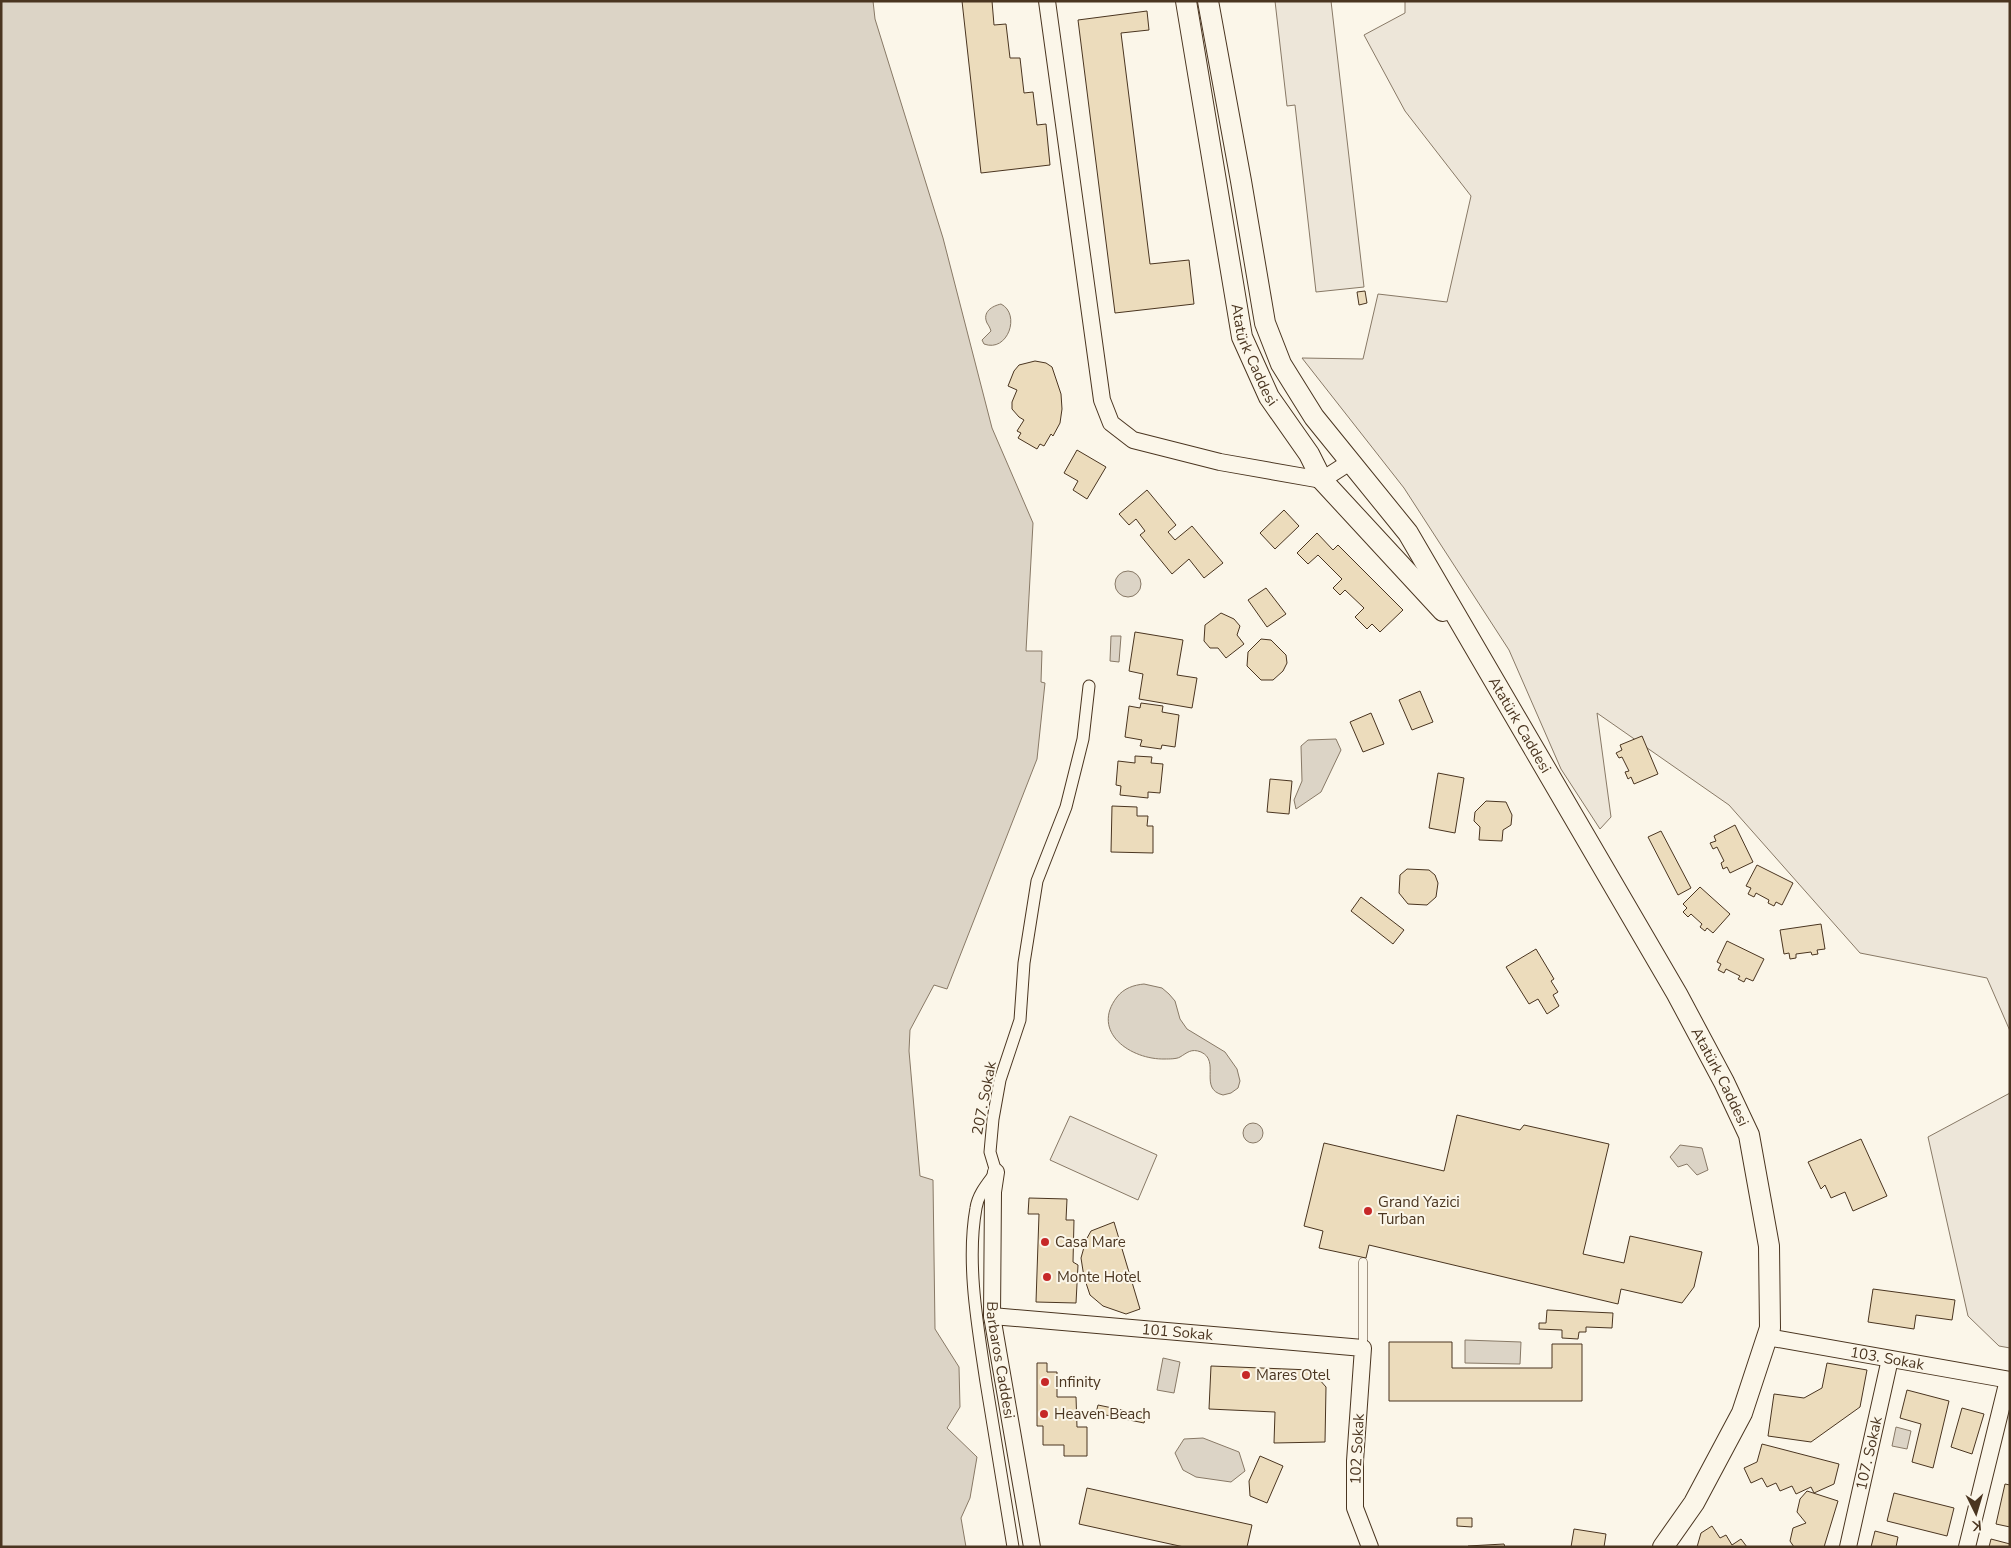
<svg xmlns="http://www.w3.org/2000/svg" width="2011" height="1548" viewBox="0 0 2011 1548" font-family="'Nunito Sans',sans-serif">
	<style>
		.green { fill: #ede6d9; stroke: #887966 }
		.water { fill: #dcd4c6; stroke: #887966 }
		.building { fill: #ecdcbc; stroke: #4a3520 }
		.lines { fill: none; stroke-linecap: round; stroke-linejoin: round }
		.service-casing { stroke: #4a3520; stroke-width: 9 }
		.pedestrian-casing { stroke: #4a3520; stroke-width: 13 }
		.minor-casing { stroke: #4a3520; stroke-width: 18 }
		.tertiary-casing { stroke: #4a3520; stroke-width: 22 }
		.service { stroke: #fbf6e9; stroke-width: 8 }
		.pedestrian { stroke: #fbf6e9; stroke-width: 11 }
		.minor { stroke: #fbf6e9; stroke-width: 16 }
		.tertiary { stroke: #fbf6e9; stroke-width: 20 }
		.poi-dot { fill: #c62828; stroke: #fbf6e9; stroke-width: 2 }
		.labels { text-anchor: middle; dominant-baseline: central; stroke-width: 4; stroke-linejoin: round; paint-order: stroke }
		.street-label { font-size: 15px; fill: #4a3520; stroke: #fbf6e9 }
		.poi-label { font-size: 15px; fill: #4a3520; stroke: #fbf6e9; text-anchor: start }
	</style>
	<rect width="100%" height="100%" fill="#fbf6e9"/>
	<g class="green">
		<path d="M1275,1H1331L1364,287L1316,292L1295,105L1287,106Z"/>
		<path d="M1405,1H2010V1031L1987,978L1860,953L1729,805L1597,713L1611,817L1600,829L1561,769L1509,650L1404,488L1302,358L1363,359L1378,294L1447,302L1471,196L1405,111L1364,35L1405,13Z"/>
		<path d="M2010,1093V1348L1999,1346L1968,1316L1928,1137Z"/>
		<path d="M1070,1116L1157,1155L1138,1200L1050,1160Z"/>
	</g>
	<g class="water">
		<path d="M1,1H873L875,19L943,238L992,428L1033,523L1026,651H1042L1041,682L1045,683L1037,759L947,989L934,985L910,1030L909,1051L920,1176L933,1180L935,1329L959,1367L960,1407L947,1428L977,1457L970,1498L961,1518L966,1547H1Z"/>
		<path d="M1001,304C1021,314 1008,353 984,344L982,340L991,331C990,328 989,326 987,323C982,312 992,306 1001,304Z"/>
		<circle cx="1128" cy="584" r="13"/>
		<path d="M1111,636H1121L1119,662L1110,661Z"/>
		<path d="M1336,739L1341,750L1321,792L1296,809L1294,800L1302,781L1301,746L1308,740Z"/>
		<path d="M1144,984L1162,988L1169,994L1175,1001L1180,1019L1187,1029L1225,1052L1237,1069L1240,1081L1238,1088L1231,1093L1223,1095C1198,1089 1221,1061 1201,1052C1191,1048 1187,1053 1180,1057C1177,1059 1169,1059 1165,1059C1131,1060 1090,1032 1117,997C1124,988 1134,985 1144,984Z"/>
		<circle cx="1253" cy="1133" r="10"/>
		<path d="M1680,1145L1702,1148L1708,1170L1697,1175L1687,1164L1678,1167L1670,1157Z"/>
		<path d="M1465,1340L1521,1342L1520,1364L1465,1363Z"/>
		<path d="M1163,1358L1180,1362L1174,1393L1157,1390Z"/>
		<path d="M1896,1427L1911,1431L1907,1449L1892,1446Z"/>
		<path d="M1203,1438L1239,1452L1245,1471L1231,1482L1196,1477L1183,1470L1175,1453L1184,1439Z"/>
	</g>
	<g class="building">
		<path d="M962,1H992L994,25L1006,24L1010,58H1020L1024,93L1033,92L1037,125L1046,124L1050,165L981,173Z"/>
		<path d="M1147,11L1149,30L1121,33L1150,264L1189,260L1194,304L1115,313L1078,20Z"/>
		<path d="M1365,291L1367,303L1359,305L1357,292Z"/>
		<path d="M1035,361L1046,363L1052,367L1061,394L1062,409L1060,423L1053,436L1051,434L1044,446L1040,444L1037,449L1018,438L1021,433L1017,431L1024,420L1019,417L1012,409V402L1017,390L1008,386L1014,371L1019,365Z"/>
		<path d="M1077,450L1106,467L1087,499L1073,490L1078,481L1064,473Z"/>
		<path d="M1147,490L1176,525L1168,532L1175,540L1192,526L1223,563L1204,578L1189,559L1172,574L1140,535L1145,531L1136,519L1129,525L1119,514Z"/>
		<path d="M1284,510L1299,526L1275,549L1260,533Z"/>
		<path d="M1317,533L1333,550L1338,545L1403,610L1380,632L1372,624L1367,629L1355,617L1364,608L1345,590L1340,595L1333,588L1342,579L1318,555L1308,564L1297,553Z"/>
		<path d="M1266,588L1286,614L1267,627L1248,600Z"/>
		<path d="M1221,613L1234,619L1240,626L1237,635L1244,644L1226,658L1218,648H1210L1204,641L1205,625Z"/>
		<path d="M1135,632L1183,640L1177,675L1197,678L1192,708L1139,699L1143,674L1129,671Z"/>
		<path d="M1261,639L1271,640L1286,655L1287,663L1283,671L1273,680H1261L1247,666L1248,652Z"/>
		<path d="M1420,691L1433,722L1412,730L1399,700Z"/>
		<path d="M1141,703L1163,706L1162,712L1179,715L1175,747L1162,745L1161,749L1140,746L1142,740L1125,737L1129,706L1140,708Z"/>
		<path d="M1371,713L1384,744L1363,752L1350,722Z"/>
		<path d="M1642,736L1658,774L1634,784L1631,777L1628,779L1625,772L1629,771L1622,757L1619,758L1616,753L1622,750L1620,745Z"/>
		<path d="M1135,756L1152,757L1151,763L1163,764L1160,793L1148,792V798L1120,795L1121,786L1116,785L1118,761L1135,763Z"/>
		<path d="M1438,773L1464,778L1455,833L1429,828Z"/>
		<path d="M1270,779L1292,781L1289,814L1267,812Z"/>
		<path d="M1486,801L1506,802L1512,815L1511,825L1503,830L1502,841L1479,840L1480,827L1474,821L1475,812Z"/>
		<path d="M1112,806L1137,807V816H1148L1147,826H1153V853L1111,852Z"/>
		<path d="M1735,825L1753,862L1730,873L1727,867L1723,869L1721,863L1724,861L1717,847L1713,849L1710,843L1716,841L1714,836Z"/>
		<path d="M1661,831L1691,888L1678,895L1648,837Z"/>
		<path d="M1757,865L1793,883L1782,905L1776,902L1774,906L1768,903L1769,900L1756,893L1754,897L1748,894L1751,888L1746,886Z"/>
		<path d="M1407,869L1429,870L1435,875L1438,883L1436,897L1427,905L1408,904L1399,893L1400,875Z"/>
		<path d="M1700,887L1730,914L1713,933L1707,928L1705,931L1700,927L1702,924L1691,914L1688,917L1683,912L1687,908L1683,904Z"/>
		<path d="M1361,897L1404,930L1393,944L1351,911Z"/>
		<path d="M1821,924L1825,949L1817,950L1818,954L1812,955L1811,952L1796,954V958L1790,959L1789,953L1784,954L1780,930Z"/>
		<path d="M1727,941L1764,959L1753,981L1746,978L1744,982L1738,979L1740,976L1726,969L1724,973L1718,970L1721,964L1717,962Z"/>
		<path d="M1536,949L1554,979L1551,981L1558,992L1553,995L1559,1006L1547,1014L1538,999L1529,1004L1506,967Z"/>
		<path d="M1457,1115L1520,1130L1524,1125L1609,1144L1583,1254L1624,1263L1630,1236L1702,1252L1694,1287L1682,1303L1621,1289L1618,1304L1369,1245L1366,1258L1319,1248L1323,1231L1304,1226L1324,1143L1444,1171Z"/>
		<path d="M1861,1139L1887,1196L1853,1211L1845,1192L1831,1198L1825,1185L1821,1189L1808,1162Z"/>
		<path d="M1029,1198L1067,1199L1066,1220H1074L1073,1262L1078,1265L1076,1303L1036,1302L1039,1214H1028Z"/>
		<path d="M1114,1222L1140,1309L1126,1314L1103,1306L1090,1295L1084,1277L1081,1258L1086,1240L1091,1231Z"/>
		<path d="M1873,1289L1955,1300L1952,1320L1916,1315L1914,1329L1868,1322Z"/>
		<path d="M1547,1310L1613,1313L1612,1328L1586,1327V1332H1579L1578,1339L1562,1338V1330L1539,1329V1323H1546Z"/>
		<path d="M1389,1342H1452V1368H1552V1344H1582V1401H1389Z"/>
		<path d="M1037,1363H1047V1372H1057V1397H1076L1077,1427H1087V1456H1064V1445H1043V1426H1037Z"/>
		<path d="M1827,1363L1867,1370L1860,1407L1811,1442L1768,1436L1774,1394L1804,1398L1822,1388Z"/>
		<path d="M1211,1366L1311,1370L1326,1387L1325,1442L1274,1443L1275,1412L1209,1409Z"/>
		<path d="M1907,1390L1949,1401L1933,1468L1912,1462L1921,1424L1900,1418Z"/>
		<path d="M1098,1405L1146,1415L1144,1423L1096,1413Z"/>
		<path d="M1962,1408L1984,1414L1972,1454L1951,1447Z"/>
		<path d="M1762,1444L1839,1464L1834,1484L1814,1493L1811,1487L1796,1494L1792,1486L1780,1491L1776,1483L1767,1487L1762,1478L1751,1483L1744,1468L1757,1462Z"/>
		<path d="M1260,1456L1283,1466L1267,1503L1250,1496L1249,1481Z"/>
		<path d="M2005,1484L2010,1485V1527L1996,1524Z"/>
		<path d="M1087,1488L1252,1525L1247,1547H1184L1079,1524Z"/>
		<path d="M1807,1491L1838,1501L1824,1547H1794L1790,1541L1793,1528L1806,1523L1797,1512L1800,1499Z"/>
		<path d="M1894,1493L1954,1508L1947,1536L1887,1521Z"/>
		<path d="M1457,1518H1472V1527L1457,1526Z"/>
		<path d="M1712,1526L1720,1538L1726,1535L1732,1545L1741,1539L1747,1547H1697L1701,1533Z"/>
		<path d="M1574,1529L1606,1534L1604,1547H1571Z"/>
		<path d="M1875,1531L1898,1537L1896,1547H1871Z"/>
		<path d="M1991,1539L2010,1544V1547H1989Z"/>
		<path d="M1504,1544L1505,1547H1468V1546Z"/>
	</g>
	<g class="lines">
		<defs>
			<path id="service" d="M1363,1348V1262"/>
			<path id="pedestrian" d="M1013,1547C1004,1492 995,1437 986,1382C978,1328 966,1263 976,1208C978,1194 988,1183 996,1172L990,1152L993,1119L1000,1080L1020,1020L1024,963L1037,881L1066,807L1083,739L1089,686"/>
			<g id="minor">
				<path d="M1047,1L1102,400L1111,423L1133,440L1220,462L1322,480L1350,462"/>
				<path id="s1" d="M996,1172L993,1192L992,1316L1032,1547"/>
				<path id="s2" d="M992,1316L1363,1348L1355,1461V1508L1370,1547"/>
				<path id="s3" d="M1767,1337L2010,1380"/>
				<path id="s4" d="M1848,1547L1890,1359"/>
				<path d="M1967,1547L2008,1380"/>
			</g>
			<g id="tertiary">
				<path id="s5" d="M1186,1L1242,337L1269,397L1309,454L1322,480L1443,611"/>
				<path id="s6" d="M1208,1L1241,181L1265,323L1281,364L1314,417L1408,533L1677,994L1724,1082L1749,1135L1769,1246L1770,1328L1742,1413L1694,1503L1663,1547"/>
			</g>
		</defs>
		<use href="#service" class="service-casing"/>
		<use href="#pedestrian" class="pedestrian-casing"/>
		<use href="#minor" class="minor-casing"/>
		<use href="#tertiary" class="tertiary-casing"/>
		<use href="#service" class="service"/>
		<use href="#pedestrian" class="pedestrian"/>
		<use href="#minor" class="minor"/>
		<use href="#tertiary" class="tertiary"/>
	</g>
	<g class="poi-dot">
		<circle cx="1368" cy="1211" r="5"/>
		<circle cx="1045" cy="1242" r="5"/>
		<circle cx="1047" cy="1277" r="5"/>
		<circle cx="1246" cy="1375" r="5"/>
		<circle cx="1045" cy="1382" r="5"/>
		<circle cx="1044" cy="1414" r="5"/>
	</g>
	<g class="labels">
		<g class="street-label">
			<text stroke="none"><textPath href="#s5" startOffset="361">Atatürk Caddesi</textPath></text>
			<text stroke="none"><textPath href="#s6" startOffset="805">Atatürk Caddesi</textPath></text>
			<text stroke="none"><textPath href="#s6" startOffset="1210">Atatürk Caddesi</textPath></text>
			<text transform="translate(984 1098) rotate(-79)">207. Sokak</text>
			<text stroke="none"><textPath href="#s2" startOffset="186">101 Sokak</textPath></text>
			<text stroke="none"><textPath href="#s3" startOffset="122">103. Sokak</textPath></text>
			<text stroke="none"><textPath href="#s1" startOffset="189">Barbaros Caddesi</textPath></text>
			<text transform="translate(1357 1449) rotate(-87)">102 Sokak</text>
			<text stroke="none"><textPath href="#s4" startOffset="96">107. Sokak</textPath></text>
		</g>
		<g class="poi-label">
			<text x="1378" y="1202">Grand Yazici<tspan x="1378" dy="17">Turban</tspan></text>
			<text x="1055" y="1242">Casa Mare</text>
			<text x="1057" y="1277">Monte Hotel</text>
			<text x="1256" y="1375">Mares Otel</text>
			<text x="1055" y="1382">Infinity</text>
			<text x="1054" y="1414">Heaven Beach</text>
		</g>
	</g>
	<rect width="2011" height="1548" fill="none" stroke="#4a3520" stroke-width="5"/>
	<g transform="translate(1976 1513) rotate(175)" stroke="#fbf6e9" stroke-width="4" paint-order="stroke">
	<path d="M0-4L9 19L0 12L-9 19Z" fill="#4a3520"/>
	<text y="-8" font-size="14" font-weight="bold" text-anchor="middle" fill="#4a3520">K</text>
	</g>
</svg>
